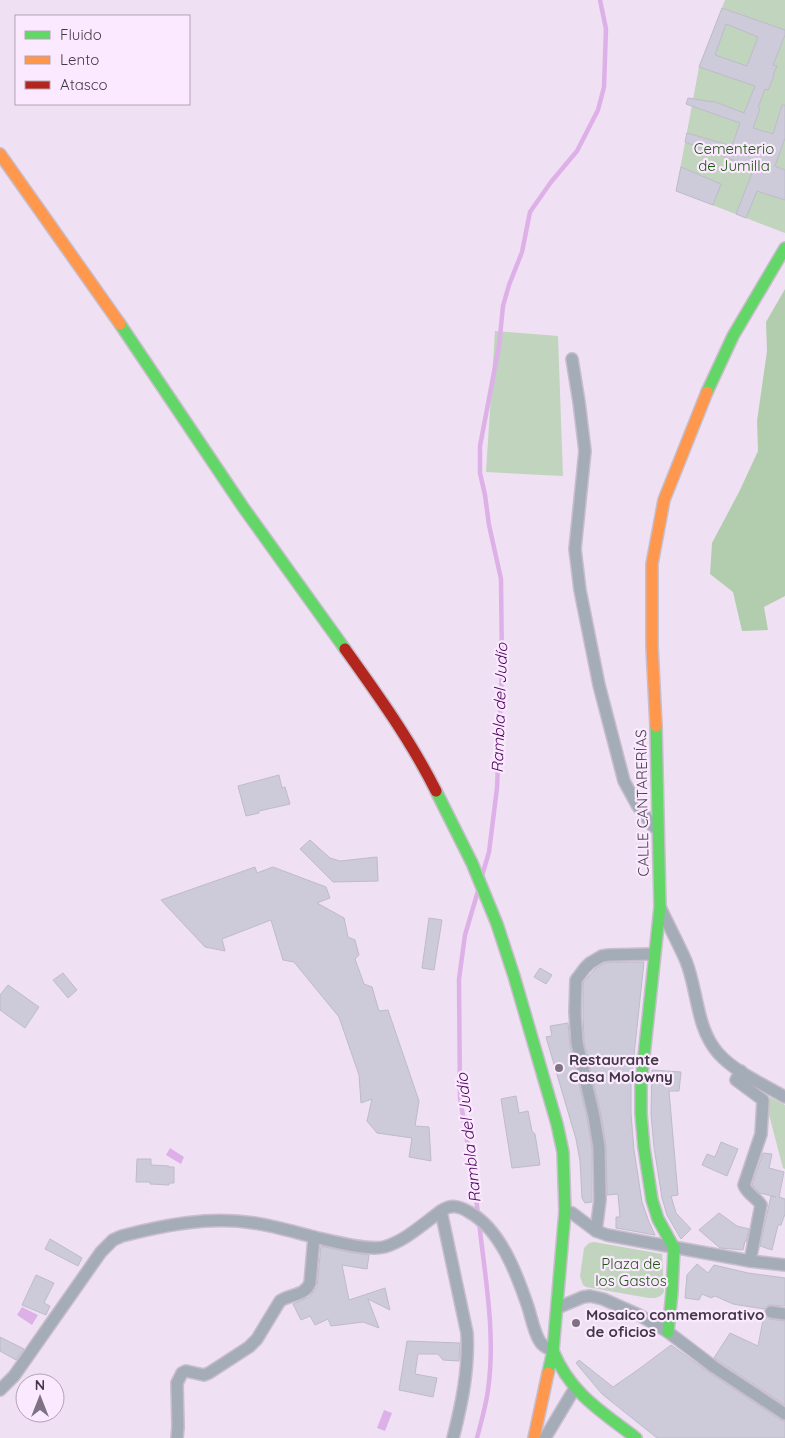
<svg xmlns="http://www.w3.org/2000/svg" width="785" height="1438" viewBox="0 0 785 1438" font-family="Quicksand,sans-serif">
	<style>
		.green { fill: #c1d4bd }
		.forest { fill: #b2cdae }
		.water { fill: #deb0e8 }
		.lines { fill: none; stroke-linecap: round; stroke-linejoin: round }
		.stream { stroke: #deb0e8; stroke-width: 4.5 }
		.building { fill: #cdcbda; stroke: #bebbca; fill-rule: evenodd }
		.street-casing { stroke: #c8bdcb; stroke-width: 14 }
		.fast-casing { stroke: #c8bdcb; stroke-width: 14 }
		.slow-casing { stroke: #c8bdcb; stroke-width: 14 }
		.jam-casing { stroke: #c8bdcb; stroke-width: 14 }
		.street { stroke: #a4adb7; stroke-width: 11 }
		.fast { stroke: #63d668; stroke-width: 11 }
		.slow { stroke: #ff974d; stroke-width: 11 }
		.jam { stroke: #b3261e; stroke-width: 11 }
		.poi-dot { fill: #7f7383; stroke: #fbeaff; stroke-width: 2 }
		.labels { text-anchor: middle; dominant-baseline: central; stroke-width: 4.5; stroke-linejoin: round; paint-order: stroke }
		.park-label { font-size: 15px; fill: #1e5810; stroke: #fbeaff }
		.street-label { font-size: 15px; fill: #433846; stroke: #fbeaff }
		.poi-label { font-size: 15px; font-weight: bold; fill: #433846; stroke: #fbeaff; text-anchor: start }
		.water-label { font-size: 16px; font-style: italic; fill: #4e005c; stroke: #fbeaff }
	</style>
	<rect width="100%" height="100%" fill="#efe0f3"/>
	<g class="green">
		<path d="M725,0H785V233L676,191L699,67Z"/>
		<path d="M495,331L558,336L563,476L486,472Z"/>
		<path d="M770,1097L785,1105V1169L783,1168L768,1111Z"/>
		<path d="M594,1242L662,1254L664,1292C660,1298 655,1298 649,1298L586,1287L583,1285L580,1276L584,1248L589,1243Z"/>
	</g>
	<path class="forest" d="M785,289V596L764,607L768,630L742,631L733,592L710,574L712,543L740,490L758,451L757,421L767,351L766,322Z"/>
	<g class="water">
		<path d="M170,1148L184,1157L181,1164L166,1155Z"/>
		<path d="M22,1307L38,1315L32,1325L17,1315Z"/>
		<path d="M384,1410L392,1413L385,1431L377,1428Z"/>
	</g>
	<g class="lines">
		<g class="stream">
			<path d="M482,876L489,852L497,788L502,669L501,579L489,525L485,495L480,473V446L499,346L503,306L509,285L522,252L530,212L551,182L577,151L598,110L604,87L606,29L600,0"/>
			<path d="M478,1215L475,1188L460,1098L459,979L465,935L478,891"/>
			<path d="M477,1438C481,1422 486,1406 488,1390C496,1334 485,1277 479,1222"/>
		</g>
	</g>
	<g class="building">
		<path d="M722,8L785,30V35L773,65L777,66L773,75L774,76L768,90L765,89L758,108L760,109L753,128L773,134L782,105H785V138L775,166L785,170V200L757,191L746,218L736,214L754,168L685,142L687,133L732,146L740,123L686,104L688,98L713,102V101L744,113L755,86L699,67ZM726,24L758,37L747,66L715,55Z"/>
		<path d="M681,167L721,184L713,205L676,191Z"/>
		<path d="M279,775L282,788L285,787L290,804L259,811V813L246,816L238,786Z"/>
		<path d="M310,840L330,858L340,861L377,857L378,881L333,882L300,849Z"/>
		<path d="M255,867L257,873L273,867L326,887L330,898L317,903L344,918L348,937L355,940L359,955L355,959L364,984L372,987L379,1011L388,1010L419,1101L415,1126L429,1127L431,1161L409,1157L412,1138L377,1133L367,1121L372,1099L361,1103L359,1075L339,1017L294,962L283,960L271,920L222,939L225,951L205,947L161,900Z"/>
		<path d="M429,918L442,920L434,970L422,968Z"/>
		<path d="M610,962H644L631,1083V1114L634,1150L642,1202L649,1222L655,1235L616,1228V1217H620L618,1194L607,1195L606,1146L601,1115L584,1042L583,1012V983L595,969L605,963Z"/>
		<path d="M540,968L552,975L546,984L534,977Z"/>
		<path d="M63,973L77,990L68,998L53,980Z"/>
		<path d="M8,985L39,1007L25,1028L0,1010V995Z"/>
		<path d="M568,1023L570,1045L587,1118L592,1148V1202L585,1203L582,1198L580,1161L576,1139L546,1037L552,1036L550,1026Z"/>
		<path d="M652,1070L681,1072L679,1091H669L678,1195L671,1196L676,1213L691,1229L681,1239L667,1215L662,1198L654,1147L651,1114Z"/>
		<path d="M516,1096L519,1113L528,1111L532,1131L535,1134L540,1165L512,1168L501,1099Z"/>
		<path d="M721,1142L738,1149L727,1176L702,1165L707,1154L715,1157Z"/>
		<path d="M763,1153L772,1154L769,1168L784,1172L779,1197L785,1199V1214L781,1225H778L772,1250L760,1246L771,1196L776,1197L760,1193L752,1185Z"/>
		<path d="M137,1159H151V1165L169,1166V1167H174V1183H169V1185L150,1184V1182H136Z"/>
		<path d="M719,1213L737,1226L749,1229L746,1242L745,1241L743,1250L720,1248L699,1230Z"/>
		<path d="M50,1239L82,1258L78,1266L45,1249Z"/>
		<path d="M321,1246L348,1252L369,1255L367,1269L342,1265L349,1300L385,1288L390,1310L368,1299L379,1328L363,1322L331,1326L328,1319L315,1325L310,1316L301,1320L293,1304L309,1297L317,1287Z"/>
		<path d="M697,1264L708,1273L714,1265L748,1273L785,1278V1306L769,1305L764,1309L733,1304L715,1296L711,1298L702,1294L699,1300L685,1298L687,1275Z"/>
		<path d="M36,1275L54,1283L44,1303L50,1306L46,1315L22,1305Z"/>
		<path d="M764,1315L769,1319L785,1321V1405L714,1358L730,1333L758,1346Z"/>
		<path d="M0,1337L24,1349L16,1360L0,1351Z"/>
		<path d="M407,1341L460,1343L459,1361L443,1360L438,1354H418L415,1374L437,1378L433,1397L399,1390Z"/>
		<path d="M671,1345L710,1373L781,1420L785,1421V1438H657L602,1394L576,1363L579,1360L613,1387L639,1369Z"/>
	</g>
	<g class="lines">
		<defs>
			<g id="street">
				<path d="M572,359L579,402L585,451L575,549L580,590L599,685L624,781L637,805L652,825L658,830"/>
				<path d="M661,909C669,926 678,943 686,961C698,991 696,1028 718,1053C736,1073 763,1084 785,1097"/>
				<path d="M741,1071L736,1080L763,1100L761,1134L744,1185C747,1194 756,1197 761,1205L750,1261"/>
				<path d="M565,1211L572,1213L596,1231L607,1235L750,1261L785,1265"/>
				<path d="M596,1231L600,1200L599,1147L594,1117L577,1043L575,1012L576,980L585,968L590,963L602,956L609,955L653,954"/>
				<path d="M314,1237C332,1241 367,1251 384,1247C405,1241 423,1224 441,1211"/>
				<path d="M557,1308L583,1297L590,1296L603,1299L639,1315L668,1332L714,1367L785,1414"/>
				<path d="M771,1312L785,1314"/>
				<path d="M0,1390L14,1376L101,1252L113,1240L122,1236C164,1225 210,1216 254,1223C274,1226 294,1232 314,1237L310,1283C305,1296 290,1294 280,1301L257,1339L249,1347L209,1373L204,1375L186,1371L182,1373L177,1383L178,1427L177,1438"/>
				<path d="M453,1438C462,1403 469,1369 467,1333L441,1211C451,1204 459,1206 469,1212C500,1229 516,1272 527,1304C531,1315 533,1329 539,1340C542,1346 547,1348 553,1351"/>
				<path d="M545,1438L575,1388"/>
			</g>
			<g id="fast">
				<path d="M120,324L243,507L345,649"/>
				<path d="M707,392L733,336L785,248"/>
				<path d="M656,726L660,907L641,1084V1114L644,1148L652,1200L658,1219L674,1248L672,1292L668,1332"/>
				<path d="M436,791L472,863L497,924L514,976L557,1124L563,1152L565,1211L553,1351L548,1373"/>
				<path d="M553,1351C571,1394 601,1411 636,1438"/>
			</g>
			<g id="slow">
				<path d="M0,154L120,324"/>
				<path d="M656,726L652,646V564L664,500L707,392"/>
				<path d="M534,1438L548,1373"/>
			</g>
			<path id="jam" d="M345,649C378,695 411,741 436,791"/>
		</defs>
		<use href="#street" class="street-casing"/>
		<use href="#fast" class="fast-casing"/>
		<use href="#slow" class="slow-casing"/>
		<use href="#jam" class="jam-casing"/>
		<use href="#street" class="street"/>
		<use href="#fast" class="fast"/>
		<use href="#slow" class="slow"/>
		<use href="#jam" class="jam"/>
	</g>
	<g class="poi-dot">
		<circle cx="559" cy="1068" r="5"/>
		<circle cx="576" cy="1323" r="5"/>
	</g>
	<g class="labels">
		<g class="park-label">
			<text x="734" y="148">Cementerio<tspan x="734" dy="17">de Jumilla</tspan></text>
			<text x="631" y="1263">Plaza de<tspan x="631" dy="17">los Gastos</tspan></text>
		</g>
		<g class="street-label">
			<text transform="translate(642 803) rotate(-91)">CALLE CANTARERÍAS</text>
		</g>
		<g class="poi-label">
			<text x="569" y="1059">Restaurante<tspan x="569" dy="17">Casa Molowny</tspan></text>
			<text x="586" y="1314">Mosaico conmemorativo<tspan x="586" dy="17">de oficios</tspan></text>
		</g>
		<g class="water-label">
			<text transform="translate(499 708) rotate(-88)">Rambla del Judío</text>
			<text transform="translate(468 1138) rotate(-96)">Rambla del Judío</text>
		</g>
	</g>
	<rect x="15" y="15" width="175" height="90" fill="#fbeaff" stroke="#b1a3b5"/>
	<rect x="25" y="31" width="25" height="8" fill="#63d668" stroke="#b1a3b5"/>
	<text x="60" y="40" font-size="15" fill="#433846">Fluido</text>
	<rect x="25" y="56" width="25" height="8" fill="#ff974d" stroke="#b1a3b5"/>
	<text x="60" y="65" font-size="15" fill="#433846">Lento</text>
	<rect x="25" y="81" width="25" height="8" fill="#b3261e" stroke="#b1a3b5"/>
	<text x="60" y="90" font-size="15" fill="#433846">Atasco</text>
	<g transform="translate(40 1398)"><circle r="24" fill="#fbeaff" stroke="#b1a3b5"/>
	<path d="M0-4L9 19L0 12L-9 19Z" fill="#7f7383"/>
	<text y="-8" font-size="14" font-weight="bold" text-anchor="middle" fill="#433846">N</text>
	</g>
</svg>
